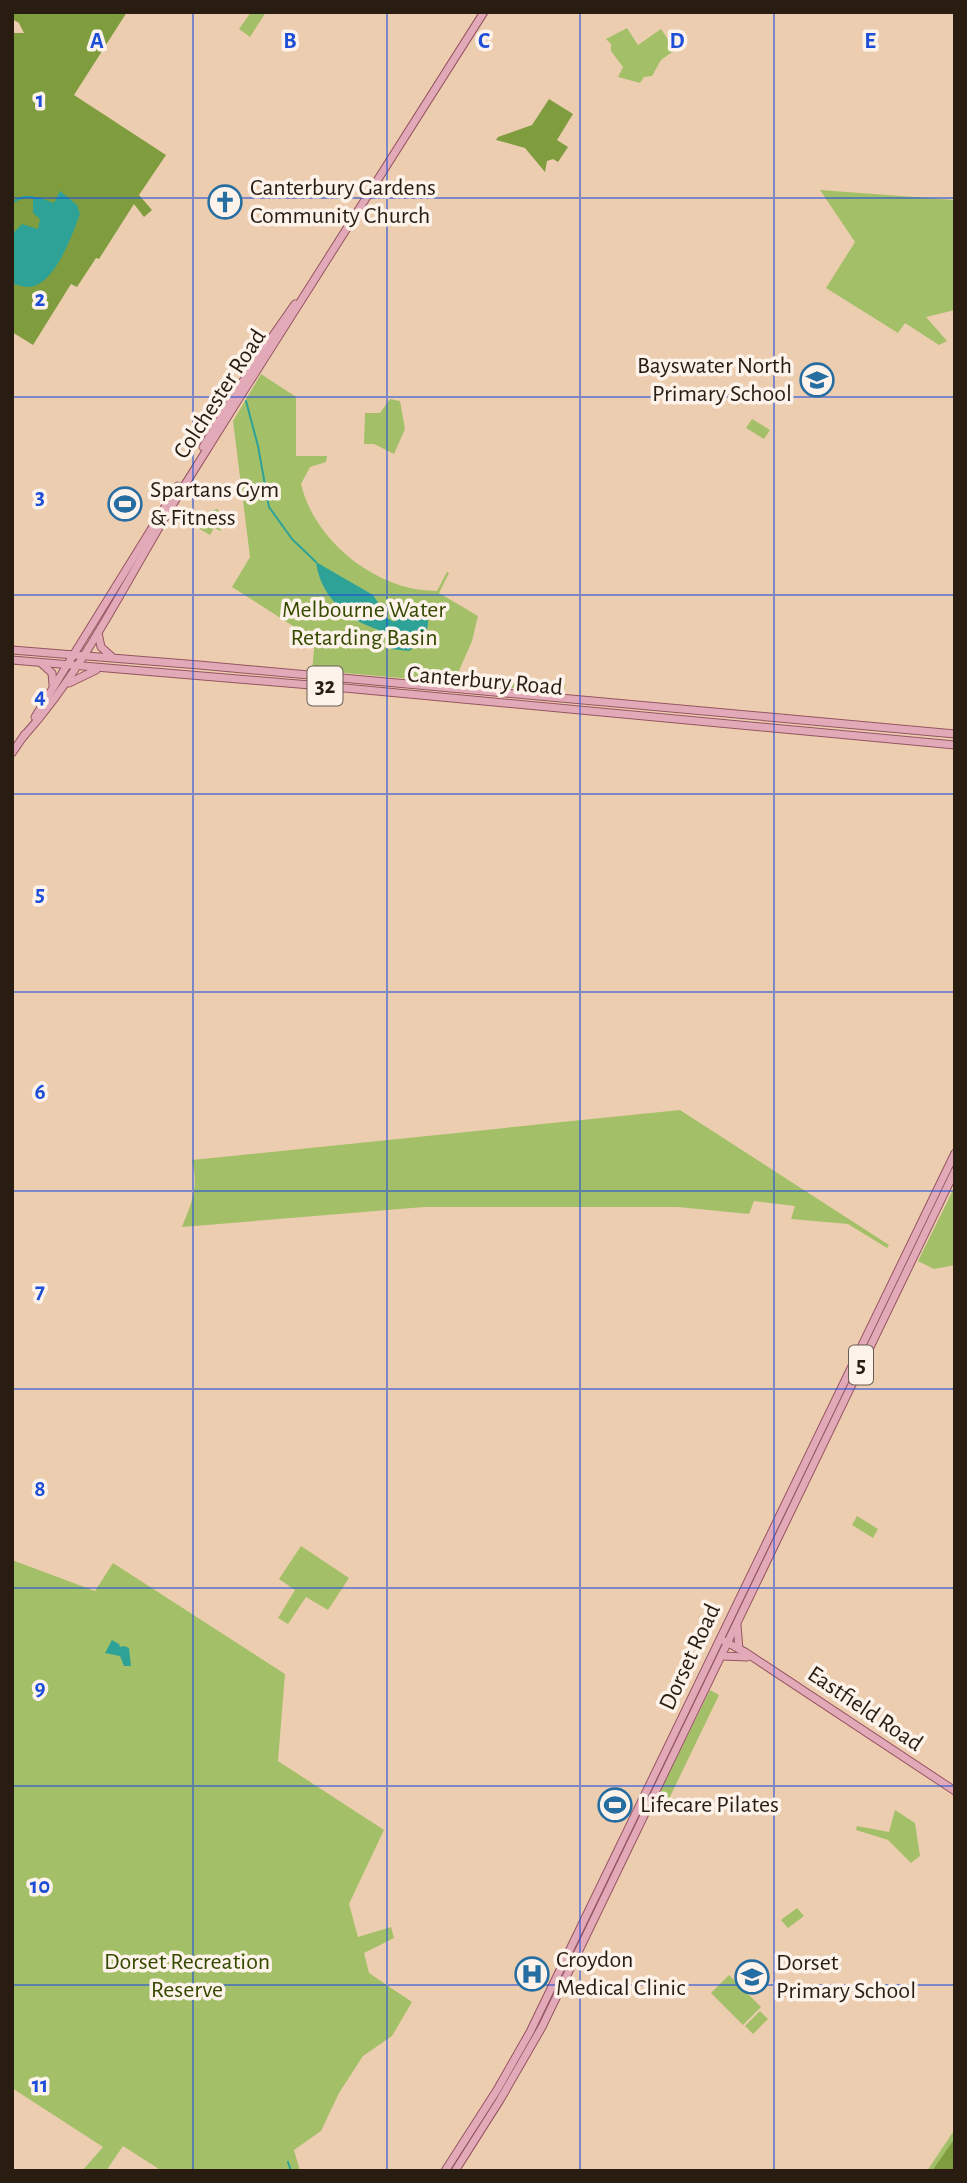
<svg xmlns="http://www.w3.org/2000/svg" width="967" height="2183" viewBox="0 0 967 2183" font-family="'Alegreya Sans',sans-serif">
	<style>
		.green { fill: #a3c069 }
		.forest { fill: #7f9d3e }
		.water { fill: #2ea296 }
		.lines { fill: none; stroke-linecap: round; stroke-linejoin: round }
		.stream { stroke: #2ea296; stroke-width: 2 }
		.major-casing { stroke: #955460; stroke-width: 9 }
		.major { stroke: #e2aab9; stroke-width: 7 }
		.grid { fill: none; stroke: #1d4ed8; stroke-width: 2; stroke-opacity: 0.55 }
		.labels { text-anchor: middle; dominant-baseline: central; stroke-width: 7; stroke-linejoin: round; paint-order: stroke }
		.shield { fill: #fdf3ea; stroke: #695d53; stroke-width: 2 }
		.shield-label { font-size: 23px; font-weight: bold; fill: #291d12 }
		.poi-label { font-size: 24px; fill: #291d12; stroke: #fdf3ea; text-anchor: start }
		.street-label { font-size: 24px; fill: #291d12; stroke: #fdf3ea }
		.park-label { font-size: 24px; fill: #364900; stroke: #fdf3ea }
		.grid-label { font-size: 23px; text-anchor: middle; font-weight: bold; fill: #1d4ed8; stroke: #fdf3ea; stroke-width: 7; stroke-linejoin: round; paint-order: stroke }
	</style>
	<rect width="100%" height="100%" fill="#edcdb0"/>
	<g class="green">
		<path d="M251,12H266L250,37L239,29Z"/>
		<path d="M627,28L638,45L661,29L675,50L661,60L652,76L644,77L640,83L618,77L623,67L611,51V44L606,39Z"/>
		<path d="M820,190L955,200V310L926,317L947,341L939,345L905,323L898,333L826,288L855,242Z"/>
		<path d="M261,374L296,397V456H327L326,462L310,467L301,484C313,534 360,576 410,588C418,590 428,590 437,591L447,572L449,573L439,593L478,616L472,641L458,673L565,685L564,690L559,692L312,670L315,640L232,587L250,557L233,421Z"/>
		<path d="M390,399L400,401L405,429L394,454L374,444H364L365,413H380Z"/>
		<path d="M752,419L770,430L764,439L746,428Z"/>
		<path d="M218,509L221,531L214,528L210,535L198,528L209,511Z"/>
		<path d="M680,1110L889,1245L887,1248L848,1224L791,1219L795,1206L754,1201L749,1214L678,1207H424L182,1227C192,1201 199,1188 192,1160Z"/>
		<path d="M955,1186V1265L934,1269L918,1261Z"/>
		<path d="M857,1516L878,1529L873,1538L852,1525Z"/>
		<path d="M301,1546L349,1578L328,1610L306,1597L288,1624L278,1618L295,1590L279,1579Z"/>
		<path d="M12,1560L95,1591L113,1563L285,1674L278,1761L384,1830L349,1904L358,1937L391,1927L394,1938L364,1953L369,1973L412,2002L392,2036L363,2056L339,2093L321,2131L294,2150L300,2171H162L123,2146L106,2171H82L103,2147L12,2088Z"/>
		<path d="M710,1690L719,1695L667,1803L658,1796Z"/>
		<path d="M895,1810L915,1823L920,1856L911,1863L888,1840L856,1830L857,1826L889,1832Z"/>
		<path d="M797,1908L804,1916L788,1928L781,1920Z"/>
		<path d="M729,1975L761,2007L743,2025L711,1993Z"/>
		<path d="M760,2011L768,2019L753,2034L745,2026Z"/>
		<path d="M955,2129V2171H927Z"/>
	</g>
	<g class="forest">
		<path d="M12,12H127L74,95L166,155L139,195L152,210L144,217L134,204L99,259L96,258L77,287L71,284L33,345L12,332V33H24L19,23L12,19Z"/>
		<path d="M549,99L573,114L557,140L568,147L558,162L553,159L547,161L545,172L525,148L496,140L498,137L532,125Z"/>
		<path d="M955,2138V2171H932Z"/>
	</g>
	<g class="water">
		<path d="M60,191L77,205L80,214C72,235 56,283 30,287C25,287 18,285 13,284L12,234L22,224L38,229L40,219L33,213V197H38L54,203Z"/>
		<path d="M316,562L373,595L379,604L378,613L394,622L402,609C435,600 436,634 409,651L391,649L396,639C384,631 378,630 366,625C340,613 320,592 316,562Z"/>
		<path d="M112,1640L119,1644L120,1647L124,1646L129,1648L131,1666H124L120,1656L105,1653Z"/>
	</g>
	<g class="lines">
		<g class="stream">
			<path d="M12,202L24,197H33"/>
			<path d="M246,401L258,446L269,507L292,539L316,562"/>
			<path d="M288,2162L291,2171"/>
		</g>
		<defs>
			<g id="major">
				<path d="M203,447L254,363L295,304"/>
				<path d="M98,633L101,647L112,657"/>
				<path d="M12,650L199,665L955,734"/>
				<path d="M12,660L334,687L955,745"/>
				<path d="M42,664L52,673L53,685"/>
				<path d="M69,683L96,670"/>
				<path d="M35,717L178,486"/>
				<path d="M24,736C89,663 129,574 181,491C281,331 382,172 484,12"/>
				<path d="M12,753L25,734"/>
				<path d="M737,1625L739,1649"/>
				<path d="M724,1641L745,1652L955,1791"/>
				<path d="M722,1656L747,1657"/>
				<path d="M445,2171L497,2090L530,2032L955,1153"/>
				<path d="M455,2171L500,2100L542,2027L955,1171"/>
			</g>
		</defs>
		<use href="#major" class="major-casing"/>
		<use href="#major" class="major"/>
	</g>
	<path class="grid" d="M193,12V2171M387,12V2171M580,12V2171M774,12V2171M12,198H955M12,397H955M12,595H955M12,794H955M12,992H955M12,1191H955M12,1389H955M12,1588H955M12,1786H955M12,1985H955"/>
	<defs>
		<symbol id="church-ring" viewBox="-11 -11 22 22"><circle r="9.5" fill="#fdf3ea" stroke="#266da1" stroke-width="1.5"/><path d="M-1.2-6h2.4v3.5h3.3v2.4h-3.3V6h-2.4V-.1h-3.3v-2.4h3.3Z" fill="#266da1"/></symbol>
		<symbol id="school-ring" viewBox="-11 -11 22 22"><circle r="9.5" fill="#fdf3ea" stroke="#266da1" stroke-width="1.5"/><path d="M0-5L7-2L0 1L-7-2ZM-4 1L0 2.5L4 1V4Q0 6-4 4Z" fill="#266da1"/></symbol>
		<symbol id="stadium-ring" viewBox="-11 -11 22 22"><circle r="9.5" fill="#fdf3ea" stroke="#266da1" stroke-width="1.5"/><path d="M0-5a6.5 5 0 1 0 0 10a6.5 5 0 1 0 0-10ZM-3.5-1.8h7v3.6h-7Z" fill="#266da1"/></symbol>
		<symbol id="hospital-ring" viewBox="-11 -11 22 22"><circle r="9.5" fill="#fdf3ea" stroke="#266da1" stroke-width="1.5"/><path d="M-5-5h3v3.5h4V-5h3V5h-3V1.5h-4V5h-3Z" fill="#266da1"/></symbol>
	</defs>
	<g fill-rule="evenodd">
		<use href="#church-ring" x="206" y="183" width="38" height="38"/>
		<use href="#school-ring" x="798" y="361" width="38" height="38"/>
		<use href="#stadium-ring" x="106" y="485" width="38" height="38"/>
		<use href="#stadium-ring" x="596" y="1786" width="38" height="38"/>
		<use href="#hospital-ring" x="513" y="1955" width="38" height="38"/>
		<use href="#school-ring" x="733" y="1958" width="38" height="38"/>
	</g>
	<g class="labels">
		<g class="shield">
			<rect x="307.5" y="666.5" width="35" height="39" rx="5"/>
			<rect x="849" y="1345.5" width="24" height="39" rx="5"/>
		</g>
		<g class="shield-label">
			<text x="325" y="686">32</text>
			<text x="861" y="1365">5</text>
		</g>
		<g class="poi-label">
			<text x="250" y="188">Canterbury Gardens<tspan x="250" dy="28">Community Church</tspan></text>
			<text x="792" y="366" text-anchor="end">Bayswater North<tspan x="792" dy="28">Primary School</tspan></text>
			<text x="150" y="490">Spartans Gym<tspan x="150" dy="28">&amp; Fitness</tspan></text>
			<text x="640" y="1805">Lifecare Pilates</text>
			<text x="556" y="1960">Croydon<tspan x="556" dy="28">Medical Clinic</tspan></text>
			<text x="776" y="1963">Dorset<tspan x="776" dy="28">Primary School</tspan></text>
		</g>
		<g class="street-label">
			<text transform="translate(220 394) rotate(-57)">Colchester Road</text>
			<text transform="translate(485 681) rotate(5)">Canterbury Road</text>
			<text transform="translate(690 1657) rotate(-65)">Dorset Road</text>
			<text transform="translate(865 1709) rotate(34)">Eastfield Road</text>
		</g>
		<g class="park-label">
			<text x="364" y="610">Melbourne Water<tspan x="364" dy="28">Retarding Basin</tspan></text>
			<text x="187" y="1962">Dorset Recreation<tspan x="187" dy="28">Reserve</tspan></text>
		</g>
	</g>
	<g class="grid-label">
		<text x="97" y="48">A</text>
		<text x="290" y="48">B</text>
		<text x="484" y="48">C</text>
		<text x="677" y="48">D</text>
		<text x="870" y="48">E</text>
		<text x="40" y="107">1</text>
		<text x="40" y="306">2</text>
		<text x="40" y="504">3</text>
		<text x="40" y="703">4</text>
		<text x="40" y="901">5</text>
		<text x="40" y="1099">6</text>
		<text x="40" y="1298">7</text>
		<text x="40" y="1496">8</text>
		<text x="40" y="1695">9</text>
		<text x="40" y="1893">10</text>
		<text x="40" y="2092">11</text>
	</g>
	<rect width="967" height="2183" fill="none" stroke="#291d12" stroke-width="28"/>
</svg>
